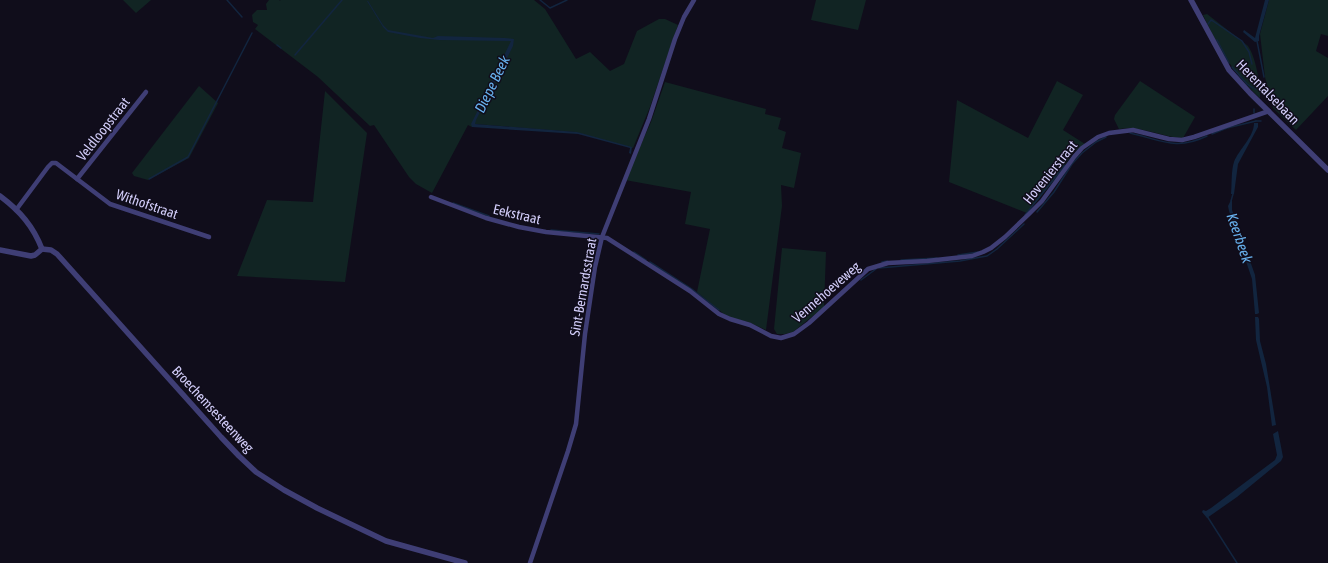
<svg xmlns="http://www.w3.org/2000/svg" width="1328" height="563" viewBox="0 0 1328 563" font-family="'Asap Condensed',sans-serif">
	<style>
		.green { fill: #112423 }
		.water { fill: #12253f }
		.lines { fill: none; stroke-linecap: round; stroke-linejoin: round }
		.stream { stroke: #12253f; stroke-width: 1.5 }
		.minor { stroke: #3f3e75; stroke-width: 4.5 }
		.tertiary { stroke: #3f3e75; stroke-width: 5.5 }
		.labels { text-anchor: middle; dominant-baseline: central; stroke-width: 3; stroke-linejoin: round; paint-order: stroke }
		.street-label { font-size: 14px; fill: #d2cdf9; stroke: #100d1b }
		.water-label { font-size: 15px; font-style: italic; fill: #67b0ed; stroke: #100d1b }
	</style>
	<rect width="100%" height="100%" fill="#100d1b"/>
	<g class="green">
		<path d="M123,0H151L136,13Z"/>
		<path d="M269,0H280L279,1L281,0H534L545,9L576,59L590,52L610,71L624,64L637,31L659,19H665L678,25L650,107L633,148L575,132L475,124L472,127L468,125L432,193L416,184L409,177L374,125L370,126L318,77L255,29L258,25L253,22L252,15L257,10H267L266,4Z"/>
		<path d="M816,0H866L858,30L811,20Z"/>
		<path d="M1269,0H1328V36L1321,34L1316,51L1328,58V96L1296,130L1273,108L1265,77L1260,34Z"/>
		<path d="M1207,14L1248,46C1256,58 1260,83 1260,98C1233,74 1218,47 1203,15Z"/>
		<path d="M1057,81L1083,95L1063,130L1085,144L1073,153L1057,177L1027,213L949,182L957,100L1028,138Z"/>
		<path d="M1140,81L1195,117L1183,138C1161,137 1141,125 1119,129L1114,119L1115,115Z"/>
		<path d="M665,82L766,109L765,114L781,118L778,129L786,132L782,148L801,153L794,188L781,185L782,206L766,330L748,322L732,318L725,315L697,292L710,229L685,224L691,192L625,180L651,122Z"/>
		<path d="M199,86L218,103L189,158L148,180L134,176L132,173Z"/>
		<path d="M325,91L367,133L345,282L237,276L267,200L313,202Z"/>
		<path d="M782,248L826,252L824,307L793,332L785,334H777L774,329Z"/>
	</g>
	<g class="water">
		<path d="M1265,0H1269L1259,36V41L1255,42L1243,32L1244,30L1255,38Z"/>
		<path d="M367,1H368L383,25L388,30L433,38L438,36L505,38L514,39L513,46L476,120L475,124L577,132L632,147L631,154L629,153L630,148L578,134L472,127L471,124L477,112L511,41L439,40L420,38L388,32L383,27Z"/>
		<path d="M1254,123H1258V127L1238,164L1234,194H1231C1232,184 1231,171 1234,162C1239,149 1254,137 1254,123Z"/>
		<path d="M1232,200V210L1255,275L1259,313L1257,314H1255L1252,279L1229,211L1228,206L1231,200Z"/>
		<path d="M1255,317H1258L1259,319L1260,341L1266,364L1276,425L1272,426L1267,387L1256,340Z"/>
		<path d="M1278,431L1283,457L1281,461L1237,497L1207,518L1202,512L1203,510L1206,511L1211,508L1275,460L1277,455L1273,434Z"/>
	</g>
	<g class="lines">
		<g class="stream">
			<path d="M227,0L242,17"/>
			<path d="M540,0L550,8L567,0"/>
			<path d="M1208,24L1211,20L1213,21L1242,41L1249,52L1252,64"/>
			<path d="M1217,40L1229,63"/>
			<path d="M1257,41L1264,77"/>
			<path d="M277,45L281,48"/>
			<path d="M295,55L342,0"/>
			<path d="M1232,67L1247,84L1253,88"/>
			<path d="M1255,89L1257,86L1256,79"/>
			<path d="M1254,113V109"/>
			<path d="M1256,121H1261"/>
			<path d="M1130,133C1161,140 1176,151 1207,136"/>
			<path d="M1212,134L1227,128L1256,121"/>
			<path d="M149,179L188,157L252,33"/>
			<path d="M1231,201L1233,194"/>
			<path d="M453,203L489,216"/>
			<path d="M1037,212L1054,192L1072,164L1082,153L1096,142L1106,137"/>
			<path d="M1025,215L1065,165"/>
			<path d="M551,230L599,234"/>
			<path d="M634,252L646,260"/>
			<path d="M958,255L978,252"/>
			<path d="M901,260L937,258"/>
			<path d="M650,262L693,290L719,310"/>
			<path d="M882,262L887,261"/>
			<path d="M879,268L960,261L981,257L987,256L997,249L1024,224"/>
			<path d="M861,280L876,269"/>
			<path d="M1207,516L1237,563"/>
		</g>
		<g class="minor">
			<path d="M77,179L146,92"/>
			<path d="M431,197L486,218L519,227L546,232L607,238L690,291L719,314L730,319L750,325L771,336L781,338L794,334L809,323L868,269L888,263L927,261L972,256L983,252L991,248L1005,237L1029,214L1042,201L1074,157L1082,148L1098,137L1109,133L1133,130L1169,139L1182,140L1194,137L1269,111"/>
			<path d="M16,210L48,167L52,163H56L110,204L209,237"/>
			<path d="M530,563L568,451L576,424L585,334L595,267L602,237L649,119L675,39L684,17L694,0"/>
		</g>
		<g class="tertiary">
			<path d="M1191,0L1229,70L1250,93L1328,170"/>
			<path d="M0,196C20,211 33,226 42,249"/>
			<path d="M42,249L51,250L57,254L221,437L239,456L256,472L284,490L317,508L386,541L465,563"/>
			<path d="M0,250L31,256L35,255L42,249"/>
		</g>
	</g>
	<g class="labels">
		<g class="street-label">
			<text transform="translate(1268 92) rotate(46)">Herentalsebaan</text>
			<text transform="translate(103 129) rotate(-52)">Veldloopstraat</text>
			<text transform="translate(1050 172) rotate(-51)">Hovenierstraat</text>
			<text transform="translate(147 204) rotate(19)">Withofstraat</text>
			<text transform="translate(517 214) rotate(13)">Eekstraat</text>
			<text transform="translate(583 287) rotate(-80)">Sint-Bernardsstraat</text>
			<text transform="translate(826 292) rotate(-41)">Vennehoeveweg</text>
			<text transform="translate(213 409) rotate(47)">Broechemsesteenweg</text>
		</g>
		<g class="water-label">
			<text transform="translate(492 84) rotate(-64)">Diepe Beek</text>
			<text transform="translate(1240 238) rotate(71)">Keerbeek</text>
		</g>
	</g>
</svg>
